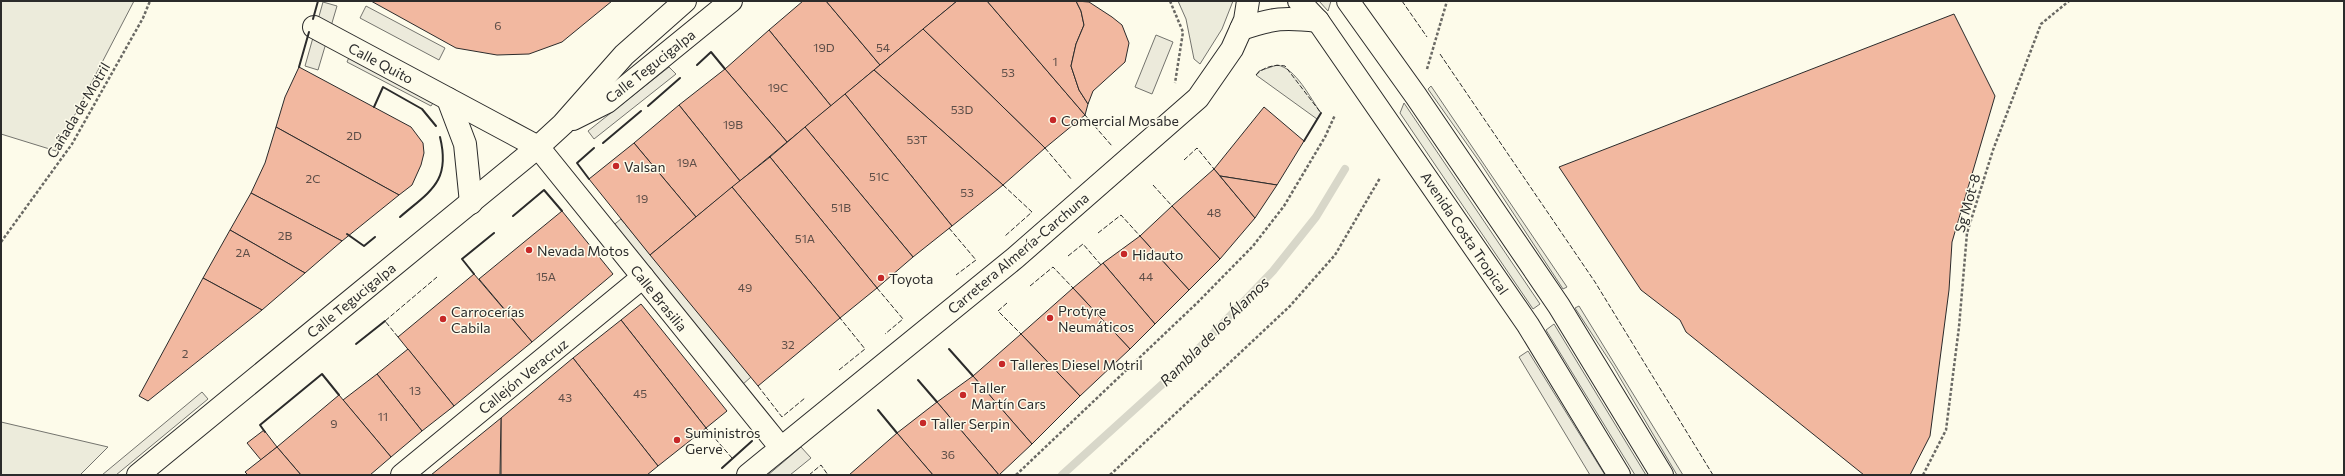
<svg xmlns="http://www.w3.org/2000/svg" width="2345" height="476" viewBox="0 0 2345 476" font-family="Commissioner,sans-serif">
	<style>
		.green { fill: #ecebdb; stroke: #74746e }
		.parking { fill: #eceadb; stroke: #74746e }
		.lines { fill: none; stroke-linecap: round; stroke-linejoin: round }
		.stream { stroke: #d8d7c9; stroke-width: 8 }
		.building { fill: #f2b8a0; stroke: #2b2b2b }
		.minor-casing { stroke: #2b2b2b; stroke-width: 24 }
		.tertiary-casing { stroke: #2b2b2b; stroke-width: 24 }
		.secondary-casing { stroke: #2b2b2b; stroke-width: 24 }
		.path { stroke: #6a6964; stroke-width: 2.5; stroke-dasharray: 3 2; stroke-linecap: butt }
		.minor { stroke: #fdfbea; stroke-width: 22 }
		.tertiary { stroke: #fdfbea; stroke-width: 22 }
		.secondary { stroke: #fdfbea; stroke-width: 22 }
		.fence { stroke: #2b2b2b; stroke-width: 1; stroke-dasharray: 5 2; stroke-linecap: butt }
		.wall { stroke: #2b2b2b; stroke-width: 2 }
		.poi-dot { fill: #c62828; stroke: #fdfbea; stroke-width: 1.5 }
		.labels { text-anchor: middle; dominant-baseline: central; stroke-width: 3; stroke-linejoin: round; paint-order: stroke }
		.number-label { font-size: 12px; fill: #5d4e48 }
		.street-label { font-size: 14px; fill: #2b2b2b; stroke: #fdfbea }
		.poi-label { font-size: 14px; fill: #2b2b2b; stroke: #fdfbea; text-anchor: start }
		.water-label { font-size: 15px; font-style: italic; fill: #2b2b2b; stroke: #fdfbea }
	</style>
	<rect width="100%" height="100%" fill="#fdfbea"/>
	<g class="green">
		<path d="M1,1H134L56,151L1,134Z"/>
		<path d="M1178,1H1233L1222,29L1200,64L1194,59L1186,19Z"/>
		<path d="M1319,1H1331L1328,11Z"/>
		<path d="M1277,65C1296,68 1310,98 1321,113L1317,119L1256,75L1259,71Z"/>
		<path d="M1431,86L1567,287L1563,289L1481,164L1428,89Z"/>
		<path d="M1404,103L1540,304L1533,309L1400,113Z"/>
		<path d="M1579,306L1683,475H1677L1613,366L1575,308Z"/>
		<path d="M1554,324L1646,475H1635L1546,330Z"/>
		<path d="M1,422L108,447L80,475H1Z"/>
	</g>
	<g class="parking">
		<path d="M323,2L337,6L318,70L305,66Z"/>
		<path d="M366,6L445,48L439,60L360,18Z"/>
		<path d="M1156,35L1173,42L1152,94L1135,87Z"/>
		<path d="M350,55L435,100L431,106L347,62Z"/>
		<path d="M669,67L676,74L594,139L588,131Z"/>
		<path d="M621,219L751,377L742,385L611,227Z"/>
		<path d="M1528,351L1600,467L1605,475H1590L1519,357Z"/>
		<path d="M202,392L208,399L116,475H102Z"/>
		<path d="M801,447L811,458L790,475H768Z"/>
	</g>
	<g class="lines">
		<path class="stream" d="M1062,475L1178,370L1273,271L1316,217L1345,169"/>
	</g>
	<g class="building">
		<path d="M371,1H612L562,42L529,54L497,55L456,48Z"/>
		<path d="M803,1H826L880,65L831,106L769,30Z"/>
		<path d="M826,1H957L880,65Z"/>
		<path d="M957,1H987L1085,115L1045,148L923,29Z"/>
		<path d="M987,1H1076L1081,11L1084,25L1076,44L1071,66L1079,90L1088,104L1085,115Z"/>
		<path d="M1076,1L1089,2L1112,17L1122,25L1129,43L1125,62L1093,91L1088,104L1079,90L1071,66L1076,44L1084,25L1081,11Z"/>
		<path d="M1954,14L1995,96L1952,242L1949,290L1930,436L1910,475H1864L1686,332L1680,320L1641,290L1559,167Z"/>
		<path d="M923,29L1045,148L1003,185L874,70Z"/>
		<path d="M769,30L831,106L787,142L725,69Z"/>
		<path d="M299,67L411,127L423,143L424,153L421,165L412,185L399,195L276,127L285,97Z"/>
		<path d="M725,69L787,142L740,181L679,105Z"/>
		<path d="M874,70L1003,185L952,226L845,94Z"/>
		<path d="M845,94L952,226L913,257L805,127Z"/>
		<path d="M679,105L740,181L696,217L634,143Z"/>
		<path d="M1264,107L1304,141L1277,185L1220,176L1214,169Z"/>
		<path d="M276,127L399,195L342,241L251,193L265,163Z"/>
		<path d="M805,127L913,257L877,288L770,157Z"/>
		<path d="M634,143L696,217L650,255L589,179Z"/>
		<path d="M770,157L877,288L840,318L732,187Z"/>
		<path d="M1214,169L1255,218L1220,259L1172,206Z"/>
		<path d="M1220,176L1277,185L1255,218Z"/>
		<path d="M732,187L840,318L758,386L650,255Z"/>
		<path d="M251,193L342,241L305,273L230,230Z"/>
		<path d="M1172,206L1220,259L1189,290L1140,236Z"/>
		<path d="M562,211L613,274L532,342L479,279Z"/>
		<path d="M230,230L305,273L262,310L203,278Z"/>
		<path d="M1140,236L1189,290L1155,324L1103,263Z"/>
		<path d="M1103,263L1155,324L1130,349L1073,288Z"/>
		<path d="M474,274L532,342L454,406L398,337Z"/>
		<path d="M203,278L262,310L148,401L139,396Z"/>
		<path d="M1073,288L1130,349L1080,396L1021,334Z"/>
		<path d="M641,304L727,411L706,428L621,320Z"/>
		<path d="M621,320L706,428L658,466L573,358Z"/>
		<path d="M1021,334L1080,396L1032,444L973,376Z"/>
		<path d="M408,349L454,406L422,431L377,374Z"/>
		<path d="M573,358L658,466L647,475H501V418Z"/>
		<path d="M377,374L422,431L391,457L343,400Z"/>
		<path d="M973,376L1032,444L999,475L937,402Z"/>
		<path d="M339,395L391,457L370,475H301L277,447Z"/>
		<path d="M937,402L999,475H933L897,433Z"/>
		<path d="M501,418L500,475H431Z"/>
		<path d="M264,430L277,447L261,460L247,443Z"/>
		<path d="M897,433L933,475H849Z"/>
		<path d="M277,447L301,475H248L245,472Z"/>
	</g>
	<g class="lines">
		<defs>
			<g id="minor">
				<path d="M314,27L538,147L781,448"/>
				<path d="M1241,29C1274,18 1284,17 1318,21"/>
				<path d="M448,99L465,144L471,203"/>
				<path d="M402,475L643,277"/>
				<path d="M748,475L1015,258L1198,98L1232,49L1245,20L1248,1"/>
			</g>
			<g id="tertiary">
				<path d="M573,119L607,102L731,1"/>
				<path d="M138,475L538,147L563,124L624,55L685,1"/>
			</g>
			<g id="secondary">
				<path d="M1299,1L1318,21L1528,325L1619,475"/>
				<path d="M1348,1L1416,96L1559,306L1662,475"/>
			</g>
		</defs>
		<use href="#minor" class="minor-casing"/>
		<use href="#tertiary" class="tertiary-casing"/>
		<use href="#secondary" class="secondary-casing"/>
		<g class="path">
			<path d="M1170,1L1183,32L1175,83"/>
			<path d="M1427,69L1447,1"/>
			<path d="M1,242L72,144L143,18L150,1"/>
			<path d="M1016,475L1197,303L1253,246L1284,206L1325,137L1335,115"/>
			<path d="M1110,475L1290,306L1335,255L1380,178"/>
			<path d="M1923,475L1946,430L1959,327L1967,233L1993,150L2041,24L2069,1"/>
		</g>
		<use href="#minor" class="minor"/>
		<use href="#tertiary" class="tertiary"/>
		<use href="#secondary" class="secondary"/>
		<g class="fence">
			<path d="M1402,1L1427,37"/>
			<path d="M1440,54L1595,282L1713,475"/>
			<path d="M1256,75C1263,67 1275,64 1285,66L1321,113"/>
			<path d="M1085,115L1112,146"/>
			<path d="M1045,148L1072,180"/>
			<path d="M1184,160L1197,148L1214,169"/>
			<path d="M1003,185L1032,212L1005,236"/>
			<path d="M1153,185L1172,206"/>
			<path d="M949,228L976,260L956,275"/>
			<path d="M1098,233L1121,215L1140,236"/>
			<path d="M1068,256L1083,244L1101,265"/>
			<path d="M1030,286L1053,267L1073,288"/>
			<path d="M877,288L903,319L885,334"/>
			<path d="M1007,303L998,311L1021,334"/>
			<path d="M398,337L385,321L437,277"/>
			<path d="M839,370L865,349L840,318"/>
			<path d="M758,386L782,417L805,398"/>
			<path d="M706,428L732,458"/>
			<path d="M809,475L821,465L828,475"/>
		</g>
		<g class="wall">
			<path d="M313,19L318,1"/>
			<path d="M697,65L711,52L725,69"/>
			<path d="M299,67L309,32"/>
			<path d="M648,106L680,78"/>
			<path d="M374,107L383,87L422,109L436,126"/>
			<path d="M1304,141L1321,113"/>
			<path d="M603,143L641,111"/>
			<path d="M589,179L577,163L594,148"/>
			<path d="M513,216L544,190L562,211"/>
			<path d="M400,217C430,191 451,182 440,137"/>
			<path d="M347,234L364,246L375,237"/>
			<path d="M474,274L462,259L494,233"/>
			<path d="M356,344L385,321"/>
			<path d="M949,349L973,376"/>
			<path d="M918,380L937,402"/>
			<path d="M878,410L897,433"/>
			<path d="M265,432L260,425L322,374L339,395"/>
			<path d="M722,468L752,441"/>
		</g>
	</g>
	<g class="poi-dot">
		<circle cx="1053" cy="120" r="4"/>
		<circle cx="616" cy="166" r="4"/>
		<circle cx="529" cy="250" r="4"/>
		<circle cx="1124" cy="254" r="4"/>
		<circle cx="881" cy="278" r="4"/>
		<circle cx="1050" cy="318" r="4"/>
		<circle cx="443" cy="319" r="4"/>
		<circle cx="1002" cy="364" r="4"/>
		<circle cx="963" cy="395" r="4"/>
		<circle cx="923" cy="423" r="4"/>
		<circle cx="677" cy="440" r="4"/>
	</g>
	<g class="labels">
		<g class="number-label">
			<text x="498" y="25">6</text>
			<text x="824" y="47">19D</text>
			<text x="883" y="47">54</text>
			<text x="1055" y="61">1</text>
			<text x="1008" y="72">53</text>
			<text x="778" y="87">19C</text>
			<text x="962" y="109">53D</text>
			<text x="733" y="124">19B</text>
			<text x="354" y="135">2D</text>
			<text x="917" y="139">53T</text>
			<text x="687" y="162">19A</text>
			<text x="879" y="176">51C</text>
			<text x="313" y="178">2C</text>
			<text x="967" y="192">53</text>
			<text x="642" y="198">19</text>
			<text x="841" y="207">51B</text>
			<text x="1214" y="212">48</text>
			<text x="285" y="235">2B</text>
			<text x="805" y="238">51A</text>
			<text x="243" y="252">2A</text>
			<text x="546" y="276">15A</text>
			<text x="1146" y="276">44</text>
			<text x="745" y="287">49</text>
			<text x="788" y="344">32</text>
			<text x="185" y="353">2</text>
			<text x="415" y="390">13</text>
			<text x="640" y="393">45</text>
			<text x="565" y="397">43</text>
			<text x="383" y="416">11</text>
			<text x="334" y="423">9</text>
			<text x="948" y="454">36</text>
		</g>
		<g class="street-label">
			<text transform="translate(381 63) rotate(28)">Calle Quito</text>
			<text transform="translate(650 66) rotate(-38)">Calle Tegucigalpa</text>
			<text transform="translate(78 110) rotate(-59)">Cañada de Motril</text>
			<text transform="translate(1967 203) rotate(-74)">Sg Mot-8</text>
			<text transform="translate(1465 233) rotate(56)">Avenida Costa Tropical</text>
			<text transform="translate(1018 253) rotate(-40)">Carretera Almería-Carchuna</text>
			<text transform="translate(659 298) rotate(51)">Calle Brasilia</text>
			<text transform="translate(351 300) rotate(-39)">Calle Tegucigalpa</text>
			<text transform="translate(523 376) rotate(-39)">Callejón Veracruz</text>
		</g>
		<g class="poi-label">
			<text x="1061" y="120">Comercial Mosabe</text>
			<text x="624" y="166">Valsan</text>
			<text x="537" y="250">Nevada Motos</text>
			<text x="1132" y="254">Hidauto</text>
			<text x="889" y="278">Toyota</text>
			<text x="1058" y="310">Protyre<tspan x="1058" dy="16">Neumáticos</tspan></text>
			<text x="451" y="311">Carrocerías<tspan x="451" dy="16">Cabila</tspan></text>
			<text x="1010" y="364">Talleres Diesel Motril</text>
			<text x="971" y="387">Taller<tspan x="971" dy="16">Martín Cars</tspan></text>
			<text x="931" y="423">Taller Serpin</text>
			<text x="685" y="432">Suministros<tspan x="685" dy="16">Gerve</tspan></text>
		</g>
		<g class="water-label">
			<text transform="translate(1214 331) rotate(-45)">Rambla de los Álamos</text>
		</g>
	</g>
	<rect width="2345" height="476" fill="none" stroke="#2b2b2b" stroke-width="4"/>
</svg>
